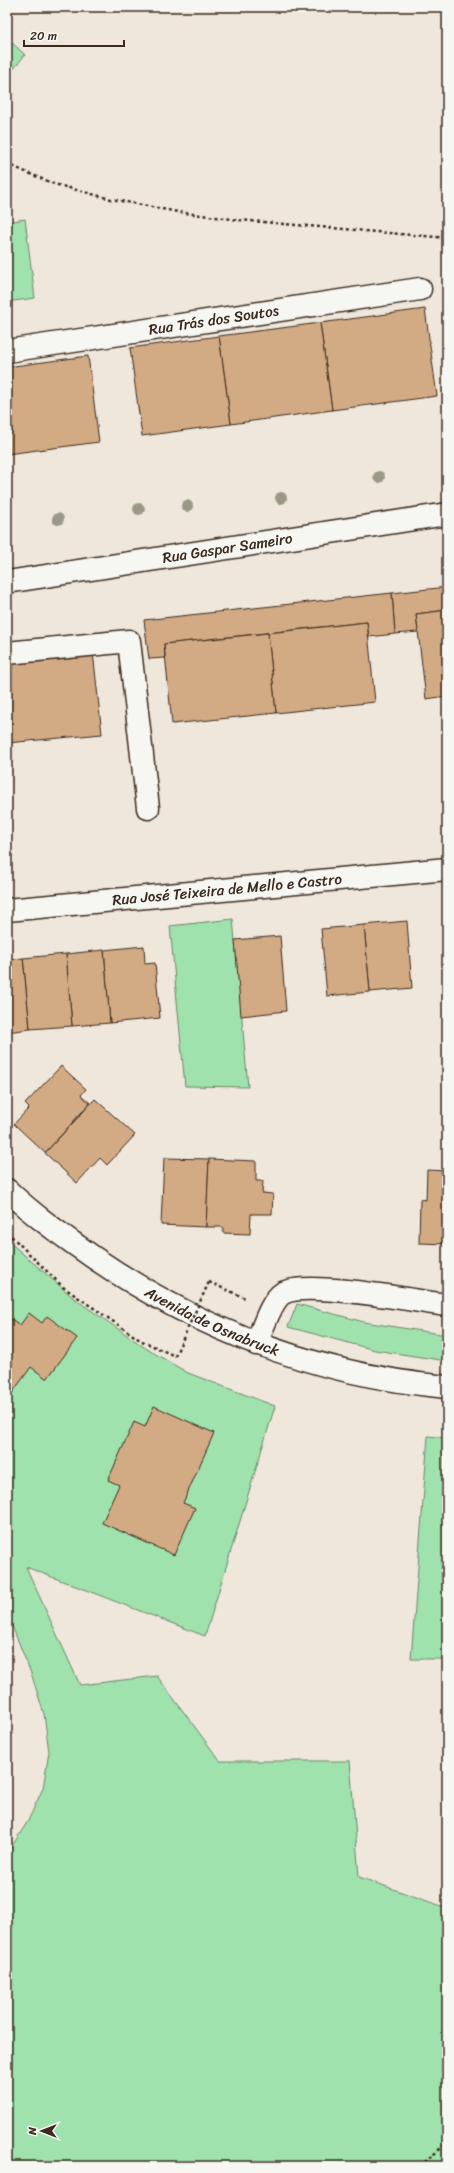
<svg xmlns="http://www.w3.org/2000/svg" width="454" height="2173" viewBox="0 0 454 2173" font-family="Sriracha,sans-serif">
	<style>
		.green { fill: #9fe2ad; stroke: #6d8666 }
		.building { fill: #d2ab84; stroke: #3b2a1e }
		.lines { fill: none; stroke-linecap: round; stroke-linejoin: round }
		.minor-casing { stroke: #3b2a1e; stroke-width: 25 }
		.major-casing { stroke: #3b2a1e; stroke-width: 25 }
		.path { stroke: #3b2a1e; stroke-width: 2.5; stroke-dasharray: 3 3; stroke-linecap: butt }
		.minor { stroke: #f6f6f2; stroke-width: 22 }
		.major { stroke: #f6f6f2; stroke-width: 22 }
		.path-bridge { stroke: #3b2a1e; stroke-width: 2.5; stroke-dasharray: 3 3; stroke-linecap: butt }
		.tree { fill: #9a9887 }
		.labels { text-anchor: middle; dominant-baseline: central; stroke-width: 3; stroke-linejoin: round; paint-order: stroke }
		.street-label { font-size: 15px; fill: #3b2a1e; stroke: #f6f6f2 }
	</style>
	<rect width="100%" height="100%" fill="#efe7dc"/>
	<filter id="ink" filterUnits="userSpaceOnUse"><feTurbulence type="fractalNoise" baseFrequency=".025" numOctaves="2"/><feDisplacementMap in="SourceGraphic" scale="8" xChannelSelector="R" yChannelSelector="G"/><feConvolveMatrix kernelMatrix="1 2 1 2 8 2 1 2 1" color-interpolation-filters="sRGB"/></filter>
	<g filter="url(#ink)">
		<g class="green">
			<path d="M7,38L25,55L7,77Z"/>
			<path d="M25,219L35,298L7,302V222Z"/>
			<path d="M233,919L248,1087L185,1086L170,926Z"/>
			<path d="M7,1240L75,1299L147,1349L188,1373L275,1406L205,1636L26,1567L80,1685L157,1676L220,1761H350L359,1877L447,1908V2166H7V1854L28,1821L43,1788L49,1752L44,1714L32,1676L7,1613Z"/>
			<path d="M297,1304L364,1322L447,1335V1361L375,1350L288,1327Z"/>
			<path d="M428,1436L447,1438V1659H411Z"/>
		</g>
		<g class="building">
			<path d="M425,309L437,396L332,410L320,323Z"/>
			<path d="M320,323L332,410L231,424L219,336Z"/>
			<path d="M219,336L231,424L142,436L130,348Z"/>
			<path d="M88,356L99,442L7,454V367Z"/>
			<path d="M447,587V610L416,614L418,632L395,634L392,593Z"/>
			<path d="M392,593L395,634L369,637L367,622L164,644L165,658L149,659L144,620Z"/>
			<path d="M447,610V696L426,699L416,614Z"/>
			<path d="M367,622L375,702L276,713L268,633Z"/>
			<path d="M268,633L276,713L172,724L164,644Z"/>
			<path d="M93,652L102,734L7,743V661Z"/>
			<path d="M407,921L412,988L370,992L364,925Z"/>
			<path d="M364,925L370,992L327,996L321,929Z"/>
			<path d="M280,936L286,1011L241,1016L235,940Z"/>
			<path d="M144,946L145,964L155,963L160,1018L110,1023L104,950Z"/>
			<path d="M104,950L110,1023L72,1026L66,954Z"/>
			<path d="M66,954L72,1026L30,1029L23,958Z"/>
			<path d="M23,958L30,1029L7,1032V960Z"/>
			<path d="M61,1066L86,1089L81,1095L90,1103L45,1153L14,1124L29,1108L25,1104Z"/>
			<path d="M95,1099L135,1135L107,1165L100,1158L77,1183L45,1153Z"/>
			<path d="M164,1158L209,1159L206,1227L161,1225Z"/>
			<path d="M209,1159L256,1161V1181H263L262,1193L273,1194L272,1214H251L250,1234L223,1233V1227H206Z"/>
			<path d="M427,1170L447,1171V1244L419,1243L420,1199L426,1200Z"/>
			<path d="M29,1313L42,1323L47,1316L77,1338L47,1379L31,1367L7,1400V1325L11,1319L20,1325Z"/>
			<path d="M154,1406L214,1433L183,1503L195,1508L174,1555L102,1523L119,1485L108,1480L134,1422L145,1427Z"/>
		</g>
		<g class="lines">
			<defs>
				<g id="minor">
					<path id="s1" d="M7,351L420,289"/>
					<path d="M7,653L129,641L148,808"/>
					<path id="s2" d="M7,910L447,869"/>
					<path d="M256,1344C262,1331 271,1300 283,1293C307,1280 415,1301 447,1305"/>
				</g>
				<g id="major">
					<path id="s3" d="M7,582L447,514"/>
					<path id="s4" d="M7,1190C33,1215 63,1236 93,1257C201,1331 317,1375 447,1387"/>
				</g>
			</defs>
			<use href="#minor" class="minor-casing"/>
			<use href="#major" class="major-casing"/>
			<g class="path">
				<path d="M7,164L54,184L111,199L178,212L239,220L447,238"/>
				<path d="M7,1232L63,1287L140,1340L175,1356"/>
				<path d="M209,1282L245,1298"/>
				<path d="M420,2166L447,2143"/>
			</g>
			<use href="#minor" class="minor"/>
			<use href="#major" class="major"/>
			<path class="path-bridge" d="M175,1356L209,1282"/>
		</g>
		<g class="tree">
			<circle cx="379" cy="477" r="6"/>
			<circle cx="281" cy="498" r="6"/>
			<circle cx="187" cy="506" r="6"/>
			<circle cx="139" cy="509" r="6"/>
			<circle cx="58" cy="519" r="6"/>
		</g>
	</g>
	<g class="labels">
		<g class="street-label">
			<text stroke="none"><textPath href="#s1" startOffset="209">Rua Trás dos Soutos</textPath></text>
			<text stroke="none"><textPath href="#s3" startOffset="223">Rua Gaspar Sameiro</textPath></text>
			<text stroke="none"><textPath href="#s2" startOffset="221">Rua José Teixeira de Mello e Castro</textPath></text>
			<text stroke="none"><textPath href="#s4" startOffset="245">Avenida de Osnabruck</textPath></text>
		</g>
	</g>
	<rect width="454" height="2173" fill="none" stroke="#f6f6f2" stroke-width="24"/>
	<rect x="12" y="12" width="430" height="2149" fill="none" stroke="#3b2a1e" stroke-width="1.5" filter="url(#ink)"/>
	<g transform="translate(42 2131) rotate(270)" stroke="#f6f6f2" stroke-width="3" paint-order="stroke">
	<path d="M0-3L7 15L0 10L-7 15Z" fill="#3b2a1e"/>
	<text y="-6" font-size="11" font-weight="bold" text-anchor="middle" fill="#3b2a1e">N</text>
	</g>
	<path d="M24 40v6h100v-6" fill="none" stroke="#3b2a1e" stroke-width="2"/>
	<text x="30" y="40" font-size="12" fill="#3b2a1e" stroke="#f6f6f2" stroke-width="3" paint-order="stroke">20 m</text>
</svg>
